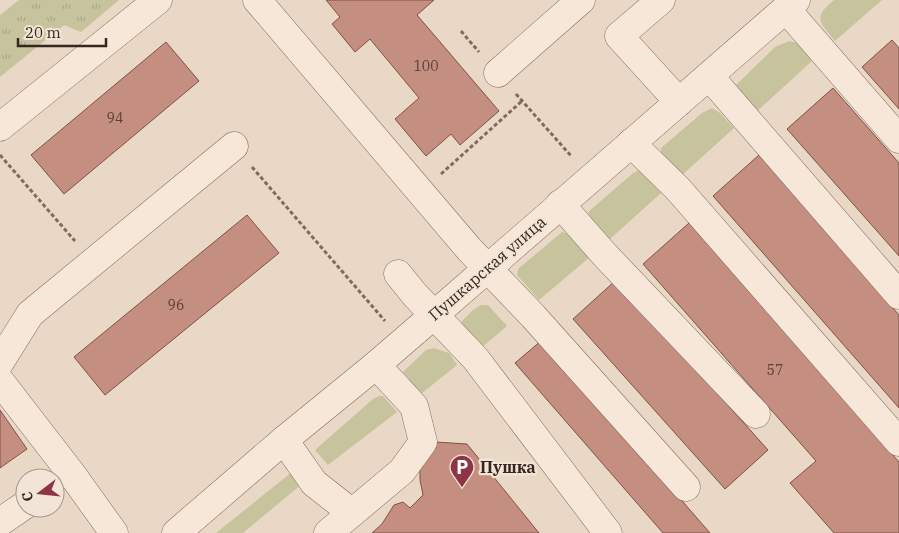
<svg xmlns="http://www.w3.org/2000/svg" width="899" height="533" viewBox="0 0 899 533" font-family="'IBM Plex Serif',serif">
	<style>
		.grass { fill: #c7c39c }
		.park { fill: url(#park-tufts) }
		.building { fill: #c48e80; stroke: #815146 }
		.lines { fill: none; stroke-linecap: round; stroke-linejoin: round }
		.minor-casing { stroke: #846a5e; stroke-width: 29 }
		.path { stroke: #846a5e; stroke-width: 3; stroke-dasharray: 4 2.5; stroke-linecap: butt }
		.minor { stroke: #f6e7d9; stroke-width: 28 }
		.labels { text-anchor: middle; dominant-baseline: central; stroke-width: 4.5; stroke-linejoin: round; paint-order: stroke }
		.number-label { font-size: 14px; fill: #5a4038 }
		.street-label { font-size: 16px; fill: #362620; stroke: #f2e4d6 }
		.poi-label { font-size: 16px; font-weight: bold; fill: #362620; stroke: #f2e4d6; text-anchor: start }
	</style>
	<defs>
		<pattern id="park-tufts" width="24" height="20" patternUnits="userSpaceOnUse" patternTransform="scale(1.25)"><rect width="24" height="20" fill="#c7c39c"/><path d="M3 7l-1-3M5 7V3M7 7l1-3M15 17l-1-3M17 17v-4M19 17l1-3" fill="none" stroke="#aca786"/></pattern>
	</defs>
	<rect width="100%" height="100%" fill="#ead8c7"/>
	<g class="grass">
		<path d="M834,0H882L835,41C820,22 812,18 834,0Z"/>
		<path d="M789,41L798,43L812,61L753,115L733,88L775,47Z"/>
		<path d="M712,108L720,113L734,128L681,176L661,153V148L702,113Z"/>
		<path d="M640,169L661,193L610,239L591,219L588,212L632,174Z"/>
		<path d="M562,232L570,234L590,257L539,300L517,275L518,269Z"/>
		<path d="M481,305H488L507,326L481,348L461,322L473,310Z"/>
		<path d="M434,348L449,353L457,365L421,394L403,372L426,350Z"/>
		<path d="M379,396H383L397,412L328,465L315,450L373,399Z"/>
		<path d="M292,472L302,484L243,533H216Z"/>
	</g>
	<path class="park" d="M19,0H119L81,32L64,25L0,77V15Z"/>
	<g class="building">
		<path d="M326,0H434L417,15L499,111L460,145L451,134L426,156L395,119L419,98L370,39L355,52L332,24L340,17Z"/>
		<path d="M892,40L899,48V109L862,67Z"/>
		<path d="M166,42L199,81L64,194L31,155Z"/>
		<path d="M833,88L899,163V256L787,129Z"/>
		<path d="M759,155L899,315V408L713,196Z"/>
		<path d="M247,215L279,253L105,395L74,357Z"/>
		<path d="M689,223L899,462V533H834L790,483L816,461L643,264Z"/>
		<path d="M616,280L768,450L725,489L573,319Z"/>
		<path d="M542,340L710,533H663L515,363Z"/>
		<path d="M0,410L27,449L0,468Z"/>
		<path d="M435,442L467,444L539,533H372L382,524L394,505L403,502L410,508L423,495L420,480V464Z"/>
	</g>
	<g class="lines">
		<defs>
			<g id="minor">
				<path d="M257,0L469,249L533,316L686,487"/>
				<path d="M661,0L619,36L679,102"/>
				<path d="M786,9L899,139"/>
				<path d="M498,73L581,0"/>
				<path d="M709,76L899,295"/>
				<path d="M0,127L158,0"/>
				<path d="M631,143L678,189L899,442"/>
				<path d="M560,204L604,254L756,414"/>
				<path d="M398,274L415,295L475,358L608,533"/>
				<path d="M0,362L30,314L234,146"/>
				<path d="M0,381L71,473L114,533"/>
				<path d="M284,440L314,483L352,513"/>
				<path d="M0,522L25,505"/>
				<path d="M176,533L284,440L376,365L434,315L796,0"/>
				<path d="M328,533L402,471L423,442L414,406L376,365"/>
			</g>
		</defs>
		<use href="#minor" class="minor-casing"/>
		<g class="path">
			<path d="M461,31L479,52"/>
			<path d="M516,94L572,157"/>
			<path d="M0,155L75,241"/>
			<path d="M252,167L385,321"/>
			<path d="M441,174L522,101"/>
		</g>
		<use href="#minor" class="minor"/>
	</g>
	<defs>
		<symbol id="parking-pin" viewBox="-11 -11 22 30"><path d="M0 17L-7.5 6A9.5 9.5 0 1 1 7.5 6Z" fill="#8d3447" stroke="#f2e4d6"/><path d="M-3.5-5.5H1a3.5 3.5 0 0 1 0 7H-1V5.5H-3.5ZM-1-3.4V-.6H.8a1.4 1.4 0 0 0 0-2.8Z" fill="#fff"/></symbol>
	</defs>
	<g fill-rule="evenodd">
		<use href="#parking-pin" x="448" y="453" width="28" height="38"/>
	</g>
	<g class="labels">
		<g class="number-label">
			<text x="426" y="66">100</text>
			<text x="115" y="118">94</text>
			<text x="176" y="305">96</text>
			<text x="775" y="370">57</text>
		</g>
		<g class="street-label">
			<text transform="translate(487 268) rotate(-41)">Пушкарская улица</text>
		</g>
		<g class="poi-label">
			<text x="480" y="467">Пушка</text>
		</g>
	</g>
	<g transform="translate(40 493) rotate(254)"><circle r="24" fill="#f2e4d6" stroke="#a7988d"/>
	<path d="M0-4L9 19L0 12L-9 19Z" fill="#8d3447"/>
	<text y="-8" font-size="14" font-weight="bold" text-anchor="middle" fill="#362620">С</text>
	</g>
	<path d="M18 38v8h88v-8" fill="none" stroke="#362620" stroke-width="2.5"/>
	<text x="25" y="38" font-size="15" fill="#362620" stroke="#f2e4d6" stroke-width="4" paint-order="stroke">20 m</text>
</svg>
